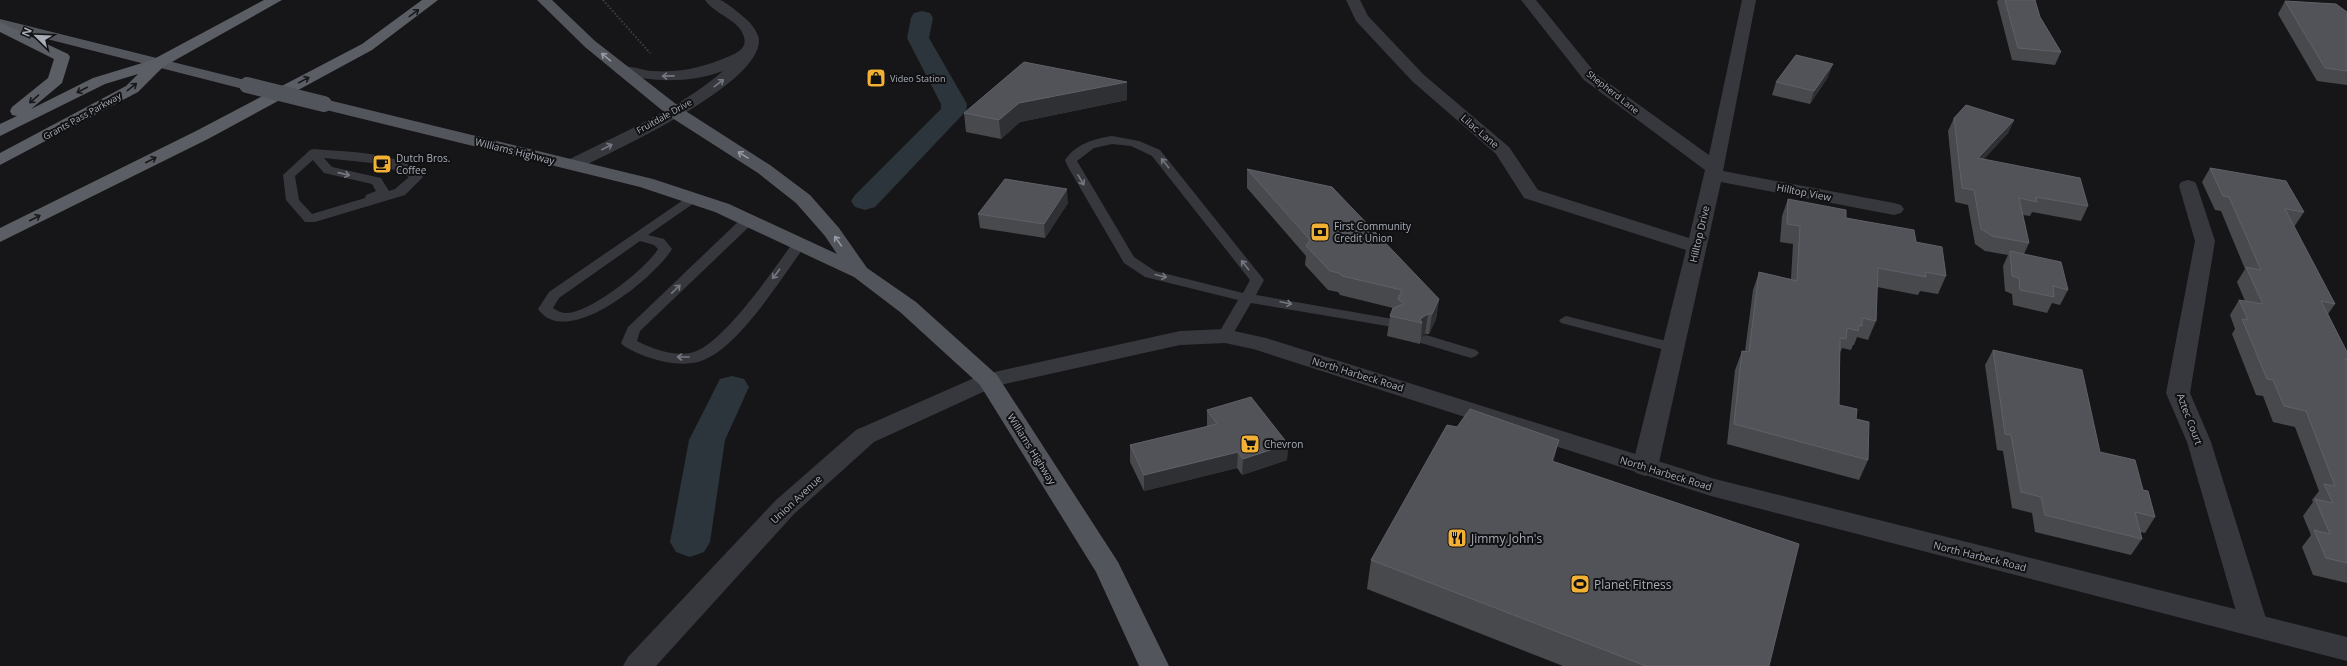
<svg xmlns="http://www.w3.org/2000/svg" width="2347" height="666" viewBox="0 0 2347 666" font-family="'Open Sans',sans-serif">
	<style>
		.lines { fill: none; stroke-linecap: round; stroke-linejoin: round }
		.canal { fill: #2c353c; fill-rule: evenodd }
		.path { stroke: #3d3f44; stroke-width: 2; stroke-dasharray: 1.5 2; stroke-linecap: butt }
		.service { fill: #37383d; fill-rule: evenodd }
		.minor { fill: #37383d; fill-rule: evenodd }
		.tertiary { fill: #37383d; fill-rule: evenodd }
		.primary { fill: #53555c; fill-rule: evenodd }
		.trunk { fill: #5b5e65; fill-rule: evenodd }
		.primary-bridge { stroke: #53555c; stroke-width: 16 }
		.wall { fill: #47494d }
		.shaded-wall { fill: #2f3033 }
		.building { fill: #525359; stroke: #5f6168 }
		.oneway { stroke: #18191b }
		.oneway2 { stroke: #979ba6 }
		.oneway3 { stroke: #757881 }
		.labels { text-anchor: middle; dominant-baseline: central; stroke-width: 4; stroke-linejoin: round; paint-order: stroke }
		.far-poi-label { font-size: 9px; fill: #a8adb8; stroke: #111113; text-anchor: start }
		.far-street-label { font-size: 9px; fill: #a8adb8; stroke: #111113 }
		.street-label { font-size: 10px; fill: #a8adb8; stroke: #111113 }
		.poi-label { font-size: 10px; fill: #a8adb8; stroke: #111113; text-anchor: start }
		.near-poi-label { font-size: 12px; fill: #a8adb8; stroke: #111113; text-anchor: start }
	</style>
	<rect width="100%" height="100%" fill="#161618"/>
	<g class="lines">
		<g class="canal">
			<path d="M922,11L930,13L933,18L929,38L967,104L966,111L875,207L865,210L855,207L851,201L855,195L941,109V104L907,38L911,18L914,13Z"/>
			<path d="M732,376L744,379L749,387L725,440L710,542L704,552L690,557L676,552L670,542L689,440L720,379Z"/>
		</g>
		<path class="path" d="M603,0L650,53"/>
		<g class="service">
			<path d="M1112,136L1139,141L1160,150L1264,280L1256,295L1393,319L1400,323L1393,327L1251,303L1230,339H1220L1217,336L1238,300L1145,277L1124,263L1068,167L1065,160C1076,144 1093,139 1112,136ZM1112,144L1131,146L1152,156L1250,280L1243,293L1155,271L1134,257L1077,161L1094,148Z"/>
			<path d="M314,149C342,152 406,151 423,177L405,195L315,222H305L286,200L283,175L310,150ZM324,158L381,164L409,177L395,189L389,191L381,178L332,167ZM313,160L324,173L372,184L376,191L366,195L365,198L312,214L299,200L295,176Z"/>
			<path d="M692,194L697,195L698,198L697,201L648,235L664,239L672,249C655,277 567,351 538,309L549,292ZM640,241L654,245L658,249C647,268 590,313 567,313C562,313 557,311 553,308L559,298Z"/>
			<path d="M748,216L753,217L755,220L753,223L640,331L637,341C652,349 673,356 690,353C722,347 775,267 795,240H805L807,243L805,246C781,278 739,348 701,361C677,369 644,358 624,346L621,343L628,327L743,217Z"/>
			<path d="M1566,316L1678,344L1681,347L1673,352L1561,323L1559,320Z"/>
			<path d="M1426,335L1476,350L1479,353L1476,356L1471,358L1421,343L1418,340L1421,337Z"/>
		</g>
		<g class="minor">
			<path d="M1346,0H1360L1368,16L1424,75L1509,147L1538,190L1689,238L1705,170L1584,80L1521,0H1536L1596,74L1709,155L1742,0H1756L1723,171L1894,203L1901,205L1904,209L1901,213L1894,215L1721,182L1658,467L1654,473L1645,476L1636,473L1632,467L1686,250L1524,198L1496,154L1412,81L1356,21Z"/>
			<path d="M2188,180L2195,182L2197,186L2215,241L2190,393L2211,442L2268,625L2264,633L2254,636L2244,633L2240,625L2187,442L2166,393L2195,241L2179,186L2181,182Z"/>
		</g>
		<g class="tertiary">
			<path d="M705,0C709,0 715,0 720,0C725,1 747,19 751,24C754,28 759,35 759,40C760,85 615,150 578,169H566L563,165L566,161C619,134 678,110 723,71C688,84 652,82 616,73L614,70L616,67C628,64 641,70 652,71C682,73 705,67 732,55C739,52 747,47 744,37C740,20 714,14 705,0Z"/>
			<path d="M1225,329L1266,338L1715,479L2347,637V661L1711,496L1253,349L1225,343L1180,345L996,386L874,442L794,514L656,666H623L628,657L776,500L856,430L981,375L1180,331Z"/>
		</g>
		<g class="primary">
			<path d="M537,0H552L595,41L681,108L770,165L810,195L839,228L867,268L916,302L997,375L1118,562L1169,666H1139L1096,572L980,385L900,312L854,277L715,212L640,187L318,108L316,104L318,100L324,99L653,179L729,204L837,254L825,236L796,203L758,173L669,116L585,47Z"/>
			<path d="M0,19L253,82L255,85L253,88L247,90L0,27Z"/>
		</g>
		<g class="trunk">
			<path d="M264,0H282L163,67L138,92L0,165V153L126,86L138,74L105,84L0,136V124L17,116L12,115L10,111L12,107L48,78L54,59L0,32V22L68,54L70,57L62,83L31,109L93,78L152,60Z"/>
			<path d="M422,0H438L372,50L208,139L0,242V228L196,131L362,44Z"/>
		</g>
		<path class="primary-bridge" d="M247,85L324,104"/>
	</g>
	<g class="wall">
		<path d="M1998,0H2035L2040,17L2061,52L2055,65L2012,60L1997,2Z"/>
		<path d="M2285,1L2347,12V85L2317,81L2278,14Z"/>
		<path d="M1828,77L1810,104L1772,95L1776,82Z"/>
		<path d="M1127,82V100L1020,122L1001,139L966,132L964,113Z"/>
		<path d="M1954,118L2014,120L2008,133L1984,159L2088,206L2081,221L2032,212L2030,216L2023,215L2029,243L2024,254L2068,290L2060,305L2052,303L2047,313L2013,305L2012,294L2005,291L2003,266L2008,255L1985,251L1975,244L1968,205L1955,202L1948,131Z"/>
		<path d="M2210,168L2304,212L2294,227L2335,304L2328,314L2347,352V583L2313,575L2302,547L2311,535L2303,516L2313,502L2312,500L2319,491L2295,427L2273,422L2263,396L2256,395L2232,334L2235,329L2230,315L2239,300L2245,301L2237,282L2245,269L2221,211L2215,210L2202,182Z"/>
		<path d="M1247,169L1439,299L1436,319L1429,334H1425L1421,337L1420,344L1387,336L1390,316L1393,308L1340,295L1338,292L1328,290L1305,265L1306,256L1247,188Z"/>
		<path d="M1788,199L1846,218L1916,242L1946,276L1938,294L1920,291L1918,295L1877,287L1876,321L1868,340L1857,337L1854,345H1853L1851,350L1842,348L1840,353L1839,405L1856,419L1868,460L1859,480L1727,444L1735,370L1742,351H1745L1753,290L1759,272L1791,279L1793,244L1780,242L1782,216Z"/>
		<path d="M1068,203L1045,238L980,228L978,214Z"/>
		<path d="M1993,350L2100,452L2143,490L2155,517L2145,533L2140,532L2142,539L2131,555L2035,532L2032,513L2012,508L2003,451L1997,450L1985,365Z"/>
		<path d="M1207,410L1288,444L1287,460L1242,475L1237,468L1144,491L1130,462V445L1207,427Z"/>
		<path d="M1553,462L1769,666H1563L1367,589L1371,560Z"/>
	</g>
	<g class="shaded-wall">
		<path d="M1833,64L1828,77L1810,104L1814,91Z"/>
		<path d="M1127,82V100L1020,122L1001,139L999,120L1019,103Z"/>
		<path d="M2014,120L2008,133L1972,172L1978,158Z"/>
		<path d="M1067,189L1068,203L1045,238L1044,224Z"/>
		<path d="M1439,299L1436,319L1429,334L1432,314Z"/>
		<path d="M1428,314L1425,334L1421,337L1422,323L1420,319Z"/>
		<path d="M1559,440L1552,468V461Z"/>
		<path d="M1288,444L1287,460L1242,475L1243,459Z"/>
		<path d="M1238,452L1237,468L1144,491V475Z"/>
	</g>
	<g class="building">
		<path d="M2005,0H2035L2040,17L2061,52L2018,48Z"/>
		<path d="M2285,1L2336,4L2347,12V71L2325,68Z"/>
		<path d="M1796,55L1833,64L1814,91L1776,82Z"/>
		<path d="M1024,62L1127,82L1019,103L999,120L964,113Z"/>
		<path d="M1966,105L2014,120L1978,158L2080,178L2088,206L2036,197L2037,202L2019,198L2029,243L1992,236L1981,229L1974,190L1962,188L1954,118Z"/>
		<path d="M2210,168L2286,181L2304,212L2285,209L2335,304L2321,301L2347,352V360L2345,359L2347,364V563L2326,558L2314,530L2330,534L2315,499L2333,503L2324,484L2335,486L2306,411L2284,406L2273,380L2267,379L2242,319L2248,320L2239,300L2263,304L2246,267L2261,270L2229,197L2223,196Z"/>
		<path d="M1247,169L1332,187L1439,299L1432,314H1428L1420,319L1422,323L1390,316L1393,308L1404,304L1398,299L1402,290L1342,276L1339,273L1330,271L1306,246L1310,240Z"/>
		<path d="M1005,179L1067,189L1044,224L978,214Z"/>
		<path d="M1788,199L1846,210V218L1914,230L1916,242L1942,247L1946,276L1925,272L1926,277L1878,268L1876,321L1862,318V326L1859,325L1858,331L1847,328L1846,339L1840,338L1839,405L1857,409L1856,419L1869,422L1868,460L1734,424L1742,351L1749,352L1759,272L1797,281L1800,226L1787,224Z"/>
		<path d="M2010,251L2061,262L2068,290L2053,286L2054,297L2020,290L2019,278L2012,276Z"/>
		<path d="M1993,350L2082,370L2100,452L2135,460L2143,490L2148,491L2155,517L2135,512L2142,539L2045,515L2041,497L2021,492L2011,435L2005,434Z"/>
		<path d="M1251,397L1288,444L1243,459L1238,452L1144,475L1130,445L1217,424L1207,410Z"/>
		<path d="M1470,409L1559,440L1552,461L1799,544L1769,666H1646L1371,560L1447,425L1457,427Z"/>
	</g>
	<defs><path id="oneway-shaft" d="M-6 0H5M1.5-3L5.5 0L1.5 3" fill="none" stroke-width="1.6" stroke-linecap="round" stroke-linejoin="round"/></defs>
	<g class="oneway">
		<use href="#oneway-shaft" transform="translate(414 13) rotate(-36)"/>
		<use href="#oneway-shaft" transform="translate(304 80) rotate(-28)"/>
		<use href="#oneway-shaft" transform="translate(132 87) rotate(-38)"/>
		<use href="#oneway-shaft" transform="translate(82 90) rotate(153)"/>
		<use href="#oneway-shaft" transform="translate(34 99) rotate(139)"/>
		<use href="#oneway-shaft" transform="translate(151 160) rotate(-27)"/>
		<use href="#oneway-shaft" transform="translate(35 218) rotate(-27)"/>
	</g>
	<g class="oneway2">
		<use href="#oneway-shaft" transform="translate(606 57) rotate(-141)"/>
		<use href="#oneway-shaft" transform="translate(743 155) rotate(-148)"/>
		<use href="#oneway-shaft" transform="translate(838 241) rotate(-125)"/>
	</g>
	<g class="oneway3">
		<use href="#oneway-shaft" transform="translate(668 76) rotate(179)"/>
		<use href="#oneway-shaft" transform="translate(719 83) rotate(-37)"/>
		<use href="#oneway-shaft" transform="translate(607 147) rotate(-27)"/>
		<use href="#oneway-shaft" transform="translate(1165 163) rotate(-128)"/>
		<use href="#oneway-shaft" transform="translate(344 174) rotate(13)"/>
		<use href="#oneway-shaft" transform="translate(1081 180) rotate(59)"/>
		<use href="#oneway-shaft" transform="translate(1245 265) rotate(-128)"/>
		<use href="#oneway-shaft" transform="translate(776 274) rotate(128)"/>
		<use href="#oneway-shaft" transform="translate(1161 276) rotate(14)"/>
		<use href="#oneway-shaft" transform="translate(676 289) rotate(-44)"/>
		<use href="#oneway-shaft" transform="translate(1286 303) rotate(12)"/>
		<use href="#oneway-shaft" transform="translate(683 357) rotate(-180)"/>
	</g>
	<defs>
		<symbol id="shop-square" viewBox="-11 -11 22 22"><rect x="-9" y="-9" width="18" height="18" rx="4" fill="#f2b134" stroke="#111113"/><path d="M-5-2.5h2.3a2.7 3.5 0 0 1 5.4 0H5L5.5 6h-11ZM-1.5-2.5h3a1.5 2.3 0 0 0-3 0Z" fill="#111"/></symbol>
		<symbol id="cafe-square" viewBox="-11 -11 22 22"><rect x="-9" y="-9" width="18" height="18" rx="4" fill="#f2b134" stroke="#111113"/><path d="M-5.5-4.5H6V0H3Q3 3.5 0 3.5H-2.5Q-5.5 3.5-5.5 0ZM3-3.2v2h1.7v-2ZM-6 4.5H4V6H-6Z" fill="#111"/></symbol>
		<symbol id="bank-square" viewBox="-11 -11 22 22"><rect x="-9" y="-9" width="18" height="18" rx="4" fill="#f2b134" stroke="#111113"/><path d="M-6-4H6V4H-6ZM0-2.3a2.3 2.3 0 1 0 0 4.6a2.3 2.3 0 1 0 0-4.6Z" fill="#111"/></symbol>
		<symbol id="supermarket-square" viewBox="-11 -11 22 22"><rect x="-9" y="-9" width="18" height="18" rx="4" fill="#f2b134" stroke="#111113"/><path d="M-6-5.5h2.5l.6 2H6L4.5 2H-2.5L-4.4-4H-6ZM-1.5 3.2a1.3 1.3 0 1 0 .1 0ZM3 3.2a1.3 1.3 0 1 0 .1 0Z" fill="#111"/></symbol>
		<symbol id="restaurant-square" viewBox="-11 -11 22 22"><rect x="-9" y="-9" width="18" height="18" rx="4" fill="#f2b134" stroke="#111113"/><path d="M-5-6h1v4h1v-4h1v4h1v-4h1v5L-1.5 .5V6h-2V.5L-5-1ZM5-6V6H3V1.5H1.5Q1.5-4 5-6Z" fill="#111"/></symbol>
		<symbol id="stadium-square" viewBox="-11 -11 22 22"><rect x="-9" y="-9" width="18" height="18" rx="4" fill="#f2b134" stroke="#111113"/><path d="M0-5a6.5 5 0 1 0 0 10a6.5 5 0 1 0 0-10ZM-3.5-1.8h7v3.6h-7Z" fill="#111"/></symbol>
	</defs>
	<g fill-rule="evenodd">
		<use href="#shop-square" x="865" y="67" width="22" height="22"/>
		<use href="#cafe-square" x="371" y="153" width="22" height="22"/>
		<use href="#bank-square" x="1309" y="221" width="22" height="22"/>
		<use href="#supermarket-square" x="1239" y="433" width="22" height="22"/>
		<use href="#restaurant-square" x="1446" y="527" width="22" height="22"/>
		<use href="#stadium-square" x="1569" y="573" width="22" height="22"/>
	</g>
	<g class="labels">
		<g class="far-poi-label">
			<text x="890" y="78">Video Station</text>
		</g>
		<g class="far-street-label">
			<text transform="translate(1613 92) rotate(38)">Shepherd Lane</text>
			<text transform="translate(82 116) rotate(-29)">Grants Pass Parkway</text>
			<text transform="translate(664 116) rotate(-29)">Fruitdale Drive</text>
		</g>
		<g class="street-label">
			<text transform="translate(1480 131) rotate(40)">Lilac Lane</text>
			<text transform="translate(515 151) rotate(14)">Williams Highway</text>
			<text transform="translate(1804 192) rotate(11)">Hilltop View</text>
			<text transform="translate(1699 234) rotate(-77)">Hilltop Drive</text>
			<text transform="translate(1358 374) rotate(17)">North Harbeck Road</text>
			<text transform="translate(2190 419) rotate(69)">Aztec Court</text>
			<text transform="translate(1032 449) rotate(58)">Williams Highway</text>
			<text transform="translate(1666 473) rotate(17)">North Harbeck Road</text>
			<text transform="translate(796 499) rotate(-43)">Union Avenue</text>
			<text transform="translate(1980 556) rotate(14)">North Harbeck Road</text>
		</g>
		<g class="poi-label">
			<text x="396" y="158">Dutch Bros.<tspan x="396" dy="12">Coffee</tspan></text>
			<text x="1334" y="226">First Community<tspan x="1334" dy="12">Credit Union</tspan></text>
			<text x="1264" y="444">Chevron</text>
		</g>
		<g class="near-poi-label">
			<text x="1471" y="538">Jimmy John's</text>
			<text x="1594" y="584">Planet Fitness</text>
		</g>
	</g>
	<g transform="translate(36 36) rotate(293)" stroke="#111113" stroke-width="3" paint-order="stroke">
	<path d="M0-3L7 15L0 10L-7 15Z" fill="#a8adb8"/>
	<text y="-6" font-size="11" font-weight="bold" text-anchor="middle" fill="#a8adb8">N</text>
	</g>
</svg>
